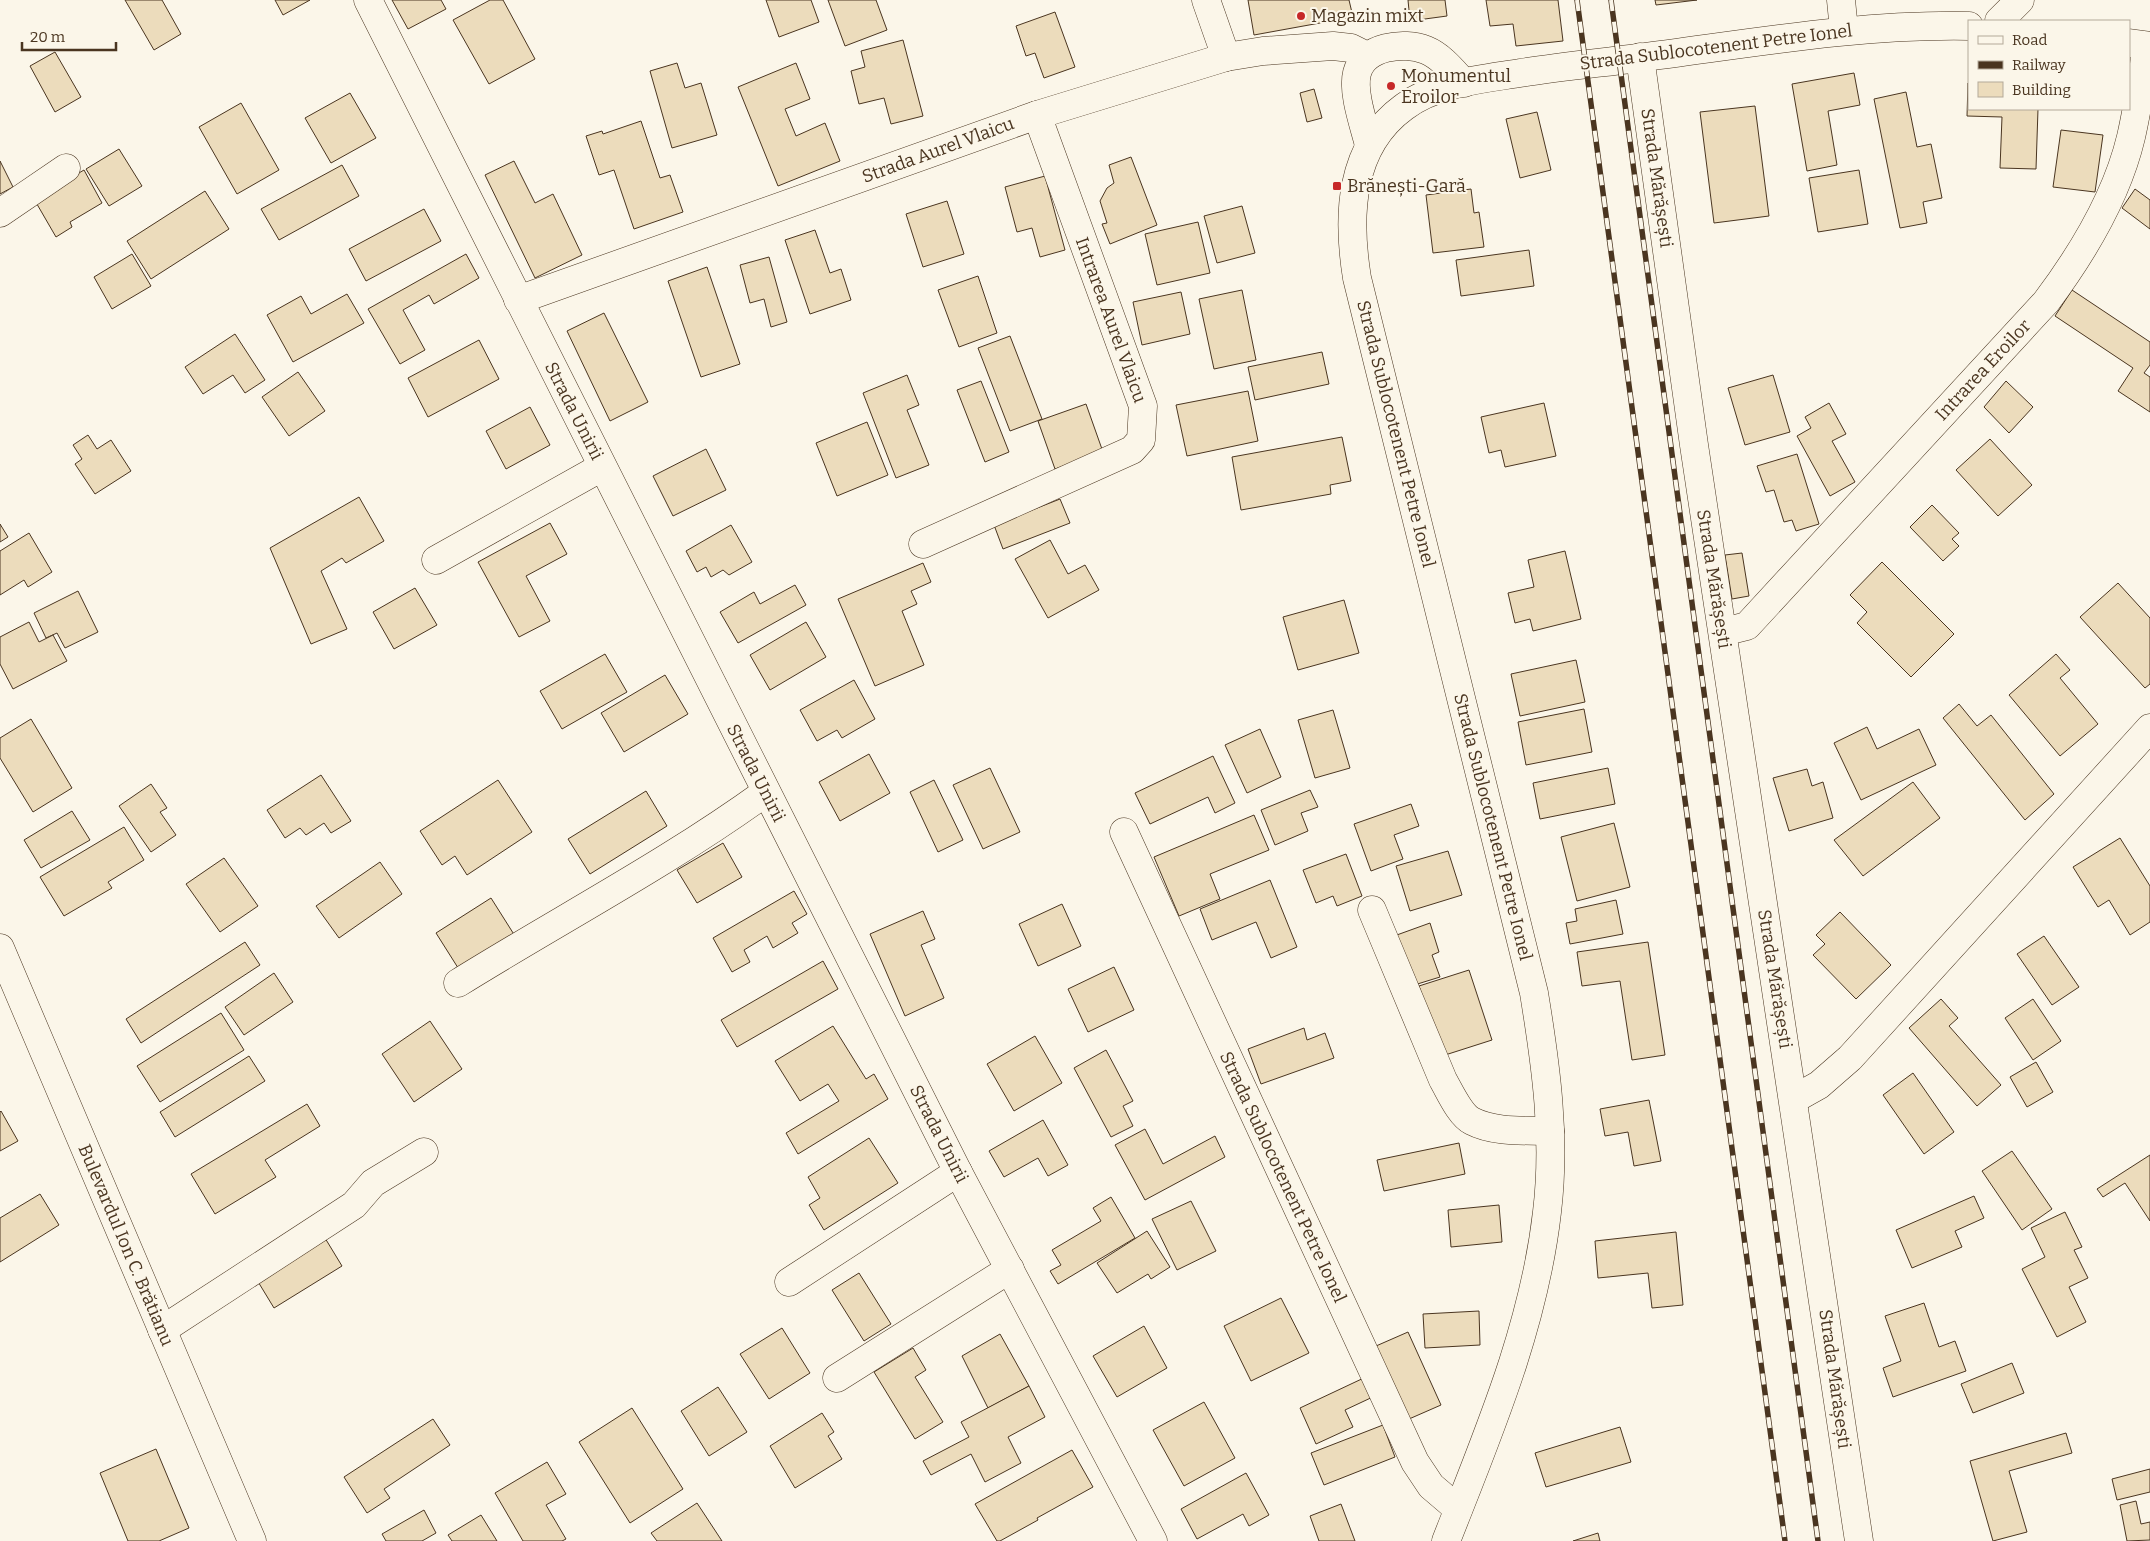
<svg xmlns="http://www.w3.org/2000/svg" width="2150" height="1541" viewBox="0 0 2150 1541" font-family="Bitter,serif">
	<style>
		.building { fill: #ecdcbc; stroke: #4a3520 }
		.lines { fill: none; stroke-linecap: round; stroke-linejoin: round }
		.minor-casing { stroke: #4a3520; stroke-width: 29 }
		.secondary-casing { stroke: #4a3520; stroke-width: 29 }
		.primary-casing { stroke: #4a3520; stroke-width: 29 }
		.minor { stroke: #fbf6e9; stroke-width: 28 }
		.secondary { stroke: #fbf6e9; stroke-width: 28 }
		.primary { stroke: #fbf6e9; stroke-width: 28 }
		.rail-casing { stroke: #4a3520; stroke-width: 5.5 }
		.rail { stroke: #fbf6e9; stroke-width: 4; stroke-dasharray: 11; stroke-linecap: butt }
		.poi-dot { fill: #c62828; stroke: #fbf6e9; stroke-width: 2 }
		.labels { text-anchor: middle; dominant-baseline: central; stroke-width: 4; stroke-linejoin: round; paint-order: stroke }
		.poi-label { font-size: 18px; fill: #4a3520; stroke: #fbf6e9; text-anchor: start }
		.street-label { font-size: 18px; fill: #4a3520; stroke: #fbf6e9 }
	</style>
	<rect width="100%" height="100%" fill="#fbf6e9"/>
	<g class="building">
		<path d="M125,0H162L181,34L154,50Z"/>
		<path d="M275,0H310L283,15Z"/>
		<path d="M392,0H441L446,9L408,29Z"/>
		<path d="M490,0H503L535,59L489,84L453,20Z"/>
		<path d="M766,0H811L819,22L779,37Z"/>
		<path d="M828,0H876L887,30L845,46Z"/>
		<path d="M1248,0H1349L1353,17L1254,35Z"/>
		<path d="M1408,0H1445L1447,16L1410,21Z"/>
		<path d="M1486,0H1558L1563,41L1516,46L1513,24L1490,26Z"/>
		<path d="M1655,0H1697L1656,5Z"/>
		<path d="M1055,12L1075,67L1044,78L1035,53L1026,56L1016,26Z"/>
		<path d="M903,40L923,116L891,124L884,98L859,104L851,71L865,67L861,51Z"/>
		<path d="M55,52L81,97L55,112L30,66Z"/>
		<path d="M677,63L685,88L701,83L717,135L672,148L650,71Z"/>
		<path d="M796,63L810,99L785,109L796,136L825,123L840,161L778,186L738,87Z"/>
		<path d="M1854,73L1860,105L1828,111L1837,165L1807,171L1792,84Z"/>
		<path d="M1968,83L1969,109H2038L2036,169L2000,168L2002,117L1967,116Z"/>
		<path d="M1314,89L1322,118L1307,122L1300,93Z"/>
		<path d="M1906,92L1917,147L1931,144L1942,198L1923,202L1927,223L1900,228L1874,99Z"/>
		<path d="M350,93L376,138L331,163L305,118Z"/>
		<path d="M241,103L279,170L237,194L199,127Z"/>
		<path d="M1755,106L1769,216L1714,223L1700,112Z"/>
		<path d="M1537,112L1551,170L1520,178L1506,119Z"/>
		<path d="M641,121L660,178L670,175L683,212L634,229L614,170L599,175L586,136L602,131L603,134Z"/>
		<path d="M2061,130L2103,135L2095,192L2053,187Z"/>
		<path d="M119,149L142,186L109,206L86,169Z"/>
		<path d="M1131,157L1157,225L1110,244L1102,224L1107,223L1100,201L1107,188L1114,183L1109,165Z"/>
		<path d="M0,161L13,187L0,194Z"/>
		<path d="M514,161L535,203L553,194L582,255L535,278L485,175Z"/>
		<path d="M342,165L359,196L279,240L261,209Z"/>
		<path d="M84,170L102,203L70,222L72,227L56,237L34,199Z"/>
		<path d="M1859,170L1868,224L1818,232L1809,178Z"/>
		<path d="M1045,176L1065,250L1040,257L1032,228L1017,232L1005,187Z"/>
		<path d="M1471,189L1474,213L1479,212L1484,247L1433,253L1426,195Z"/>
		<path d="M2135,189L2150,200V229L2122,208Z"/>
		<path d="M205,191L229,229L151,279L127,241Z"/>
		<path d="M947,201L964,254L923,267L906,214Z"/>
		<path d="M1242,206L1255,253L1217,263L1204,216Z"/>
		<path d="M424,209L441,241L366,281L349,249Z"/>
		<path d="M1198,222L1210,273L1157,285L1145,234Z"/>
		<path d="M815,230L830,273L841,269L851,300L810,314L785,240Z"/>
		<path d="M1529,250L1534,286L1461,296L1456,260Z"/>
		<path d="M132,254L151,286L112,309L94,277Z"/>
		<path d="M466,254L479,278L434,304L429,295L403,310L425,350L400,364L368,309Z"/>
		<path d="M769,257L787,322L771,327L764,299L750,303L740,265Z"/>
		<path d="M707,267L740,364L701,377L668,281Z"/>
		<path d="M978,276L997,333L959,347L938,290Z"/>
		<path d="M1242,290L1256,360L1214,369L1199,299Z"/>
		<path d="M2072,290L2150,342V365L2144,373L2150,377V412L2118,391L2133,368L2055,316Z"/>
		<path d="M1181,292L1190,334L1142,345L1133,302Z"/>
		<path d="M347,294L364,323L293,362L267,315L301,296L311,314Z"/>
		<path d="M604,313L648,402L610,421L567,331Z"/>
		<path d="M235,334L265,380L245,393L233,375L203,394L185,367Z"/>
		<path d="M1010,336L1042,419L1010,431L978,348Z"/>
		<path d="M479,340L499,379L428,417L408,378Z"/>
		<path d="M1322,352L1329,384L1255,400L1248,367Z"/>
		<path d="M298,372L325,411L289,436L262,397Z"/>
		<path d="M907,375L919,405L907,410L929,465L896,478L863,393Z"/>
		<path d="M1773,375L1790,432L1745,445L1728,388Z"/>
		<path d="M981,381L1009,452L985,462L957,390Z"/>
		<path d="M2006,381L2033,407L2009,433L1984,407Z"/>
		<path d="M1248,391L1258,441L1187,456L1176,405Z"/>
		<path d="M1544,403L1556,456L1505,467L1501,450L1489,453L1481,417Z"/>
		<path d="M1829,403L1846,434L1832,441L1855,482L1830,496L1797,436L1811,428L1805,417Z"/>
		<path d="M1086,404L1103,452L1055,469L1038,421Z"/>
		<path d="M530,407L550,445L506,469L486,431Z"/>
		<path d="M867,422L888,475L837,496L816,443Z"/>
		<path d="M88,435L97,449L111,440L131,471L95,494L75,464L82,459L73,445Z"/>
		<path d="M1342,437L1351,481L1330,485L1331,494L1241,510L1232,457Z"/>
		<path d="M1990,439L2032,485L1998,516L1956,470Z"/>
		<path d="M706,449L726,490L673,516L653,476Z"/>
		<path d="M1797,454L1819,524L1796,531L1792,520L1784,522L1774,490L1766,492L1757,466Z"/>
		<path d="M359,497L384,541L346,563L342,558L321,571L347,629L311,644L270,548Z"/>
		<path d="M1060,499L1070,523L1003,549L994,525Z"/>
		<path d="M1932,505L1959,533L1952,539L1959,546L1943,561L1910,527Z"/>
		<path d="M550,523L567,554L526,576L550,621L519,637L478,562Z"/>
		<path d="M0,524L8,537L0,542Z"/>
		<path d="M731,525L752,562L729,575L723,570L711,577L706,567L697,572L686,551Z"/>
		<path d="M29,533L52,572L28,587L24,580L0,595V551Z"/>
		<path d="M1050,540L1068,574L1085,565L1099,590L1048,618L1015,559Z"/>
		<path d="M1565,551L1581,619L1533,631L1530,619L1515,623L1508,593L1534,587L1528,560Z"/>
		<path d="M1742,553L1749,596L1732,599L1725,555Z"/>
		<path d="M1882,562L1954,634L1911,677L1857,623L1867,612L1850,595Z"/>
		<path d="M923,563L931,582L911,591L917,604L902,611L924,665L875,686L838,599Z"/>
		<path d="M2118,583L2150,618V684L2145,688L2080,617Z"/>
		<path d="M795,585L806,605L738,643L720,612L754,592L760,604Z"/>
		<path d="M415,588L437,625L394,649L373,612Z"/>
		<path d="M78,591L98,632L65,648L57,633L46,638L34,613Z"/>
		<path d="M1344,600L1359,653L1298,670L1283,617Z"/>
		<path d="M29,622L39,642L53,635L67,661L13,689L0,664V637Z"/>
		<path d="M806,622L826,657L770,690L750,655Z"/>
		<path d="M605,654L627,692L562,729L540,691Z"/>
		<path d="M2056,654L2070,670L2060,678L2098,724L2060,756L2009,695Z"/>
		<path d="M1576,660L1585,702L1520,716L1511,674Z"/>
		<path d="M665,675L688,714L624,752L601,713Z"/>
		<path d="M854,680L875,719L842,738L837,730L817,741L800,710Z"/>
		<path d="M1959,704L1977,726L1991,715L2054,794L2025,820L1943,718Z"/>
		<path d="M1584,709L1592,752L1526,765L1518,722Z"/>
		<path d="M1333,710L1350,768L1315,778L1298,720Z"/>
		<path d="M31,719L72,788L33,812L0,758V738Z"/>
		<path d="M1867,727L1877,749L1919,729L1936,765L1861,800L1834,743Z"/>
		<path d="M1260,729L1281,777L1247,793L1225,745Z"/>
		<path d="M869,754L890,793L840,821L819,782Z"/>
		<path d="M1213,756L1235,803L1215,813L1208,797L1150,824L1135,793Z"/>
		<path d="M990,768L1020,832L983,849L953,785Z"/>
		<path d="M1608,768L1615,804L1540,819L1533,783Z"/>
		<path d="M1807,769L1812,786L1823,782L1833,818L1789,831L1773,778Z"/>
		<path d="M321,775L351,821L331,833L324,823L306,835L300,828L285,838L267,810Z"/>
		<path d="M498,780L532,832L467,875L455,856L442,865L420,831Z"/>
		<path d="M934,780L963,840L938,852L910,792Z"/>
		<path d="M1913,782L1940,818L1863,876L1834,840Z"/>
		<path d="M151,784L167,808L160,812L176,835L151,852L119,806Z"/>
		<path d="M1310,790L1318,807L1301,813L1308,831L1275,845L1261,810Z"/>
		<path d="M646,791L667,826L590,874L568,839Z"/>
		<path d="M1411,804L1419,826L1394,835L1403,859L1371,871L1354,824Z"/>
		<path d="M72,811L90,840L41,868L24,840Z"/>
		<path d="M1254,815L1269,850L1210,874L1220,899L1179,916L1154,857Z"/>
		<path d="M1614,823L1630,887L1577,901L1561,837Z"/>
		<path d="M124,827L144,860L108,882L112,888L64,916L40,877Z"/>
		<path d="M2120,838L2150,886V922L2130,935L2109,900L2098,907L2073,867Z"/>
		<path d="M723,843L742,877L697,903L677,870Z"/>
		<path d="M1448,851L1462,895L1410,911L1396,866Z"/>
		<path d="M1346,854L1362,896L1337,906L1333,896L1316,903L1303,870Z"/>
		<path d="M224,858L258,906L220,932L186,884Z"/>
		<path d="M380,862L402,894L339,938L316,906Z"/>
		<path d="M1270,880L1297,947L1271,958L1256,922L1212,940L1200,909Z"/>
		<path d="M794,891L807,914L792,923L798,933L773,948L767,936L744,950L750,962L732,972L713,938Z"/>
		<path d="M491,898L515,936L460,971L436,933Z"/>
		<path d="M1616,900L1623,934L1570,944L1566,923L1577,921L1575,909Z"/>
		<path d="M1062,904L1081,946L1038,966L1019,924Z"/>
		<path d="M923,911L935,939L921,945L944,998L905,1016L870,934Z"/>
		<path d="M1840,912L1891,965L1856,999L1813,955L1825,944L1816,935Z"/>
		<path d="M1430,923L1439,952L1432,955L1440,977L1411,986L1394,936Z"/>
		<path d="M2044,936L2079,987L2052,1005L2017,954Z"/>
		<path d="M245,942L260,965L141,1043L126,1019Z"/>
		<path d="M1648,942L1665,1055L1632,1060L1620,981L1582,986L1577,952Z"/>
		<path d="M823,961L838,989L737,1047L721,1020Z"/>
		<path d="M1114,967L1134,1010L1088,1032L1068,989Z"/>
		<path d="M1469,970L1492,1040L1442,1056L1419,986Z"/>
		<path d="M274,973L293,1002L244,1035L225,1007Z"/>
		<path d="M1941,999L1958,1018L1949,1026L2001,1085L1977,1106L1909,1028Z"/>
		<path d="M2033,999L2061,1041L2033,1060L2005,1018Z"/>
		<path d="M221,1013L244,1050L160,1102L137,1066Z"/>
		<path d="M430,1021L462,1069L414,1102L382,1054Z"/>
		<path d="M833,1026L866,1079L874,1074L888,1099L798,1154L786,1133L839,1101L828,1084L800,1101L775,1061Z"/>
		<path d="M1304,1028L1307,1040L1325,1033L1334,1058L1261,1084L1248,1049Z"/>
		<path d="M1035,1036L1062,1083L1014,1111L987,1064Z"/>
		<path d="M1106,1050L1133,1101L1123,1106L1133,1126L1111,1137L1074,1068Z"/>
		<path d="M249,1056L265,1081L175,1137L160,1112Z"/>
		<path d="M2036,1062L2053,1092L2027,1107L2010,1077Z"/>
		<path d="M1913,1073L1954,1132L1924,1154L1883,1095Z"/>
		<path d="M1649,1100L1661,1161L1634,1166L1628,1132L1605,1136L1600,1109Z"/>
		<path d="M307,1104L320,1126L265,1160L276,1177L215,1214L191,1174Z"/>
		<path d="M1,1111L18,1141L0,1151V1112Z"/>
		<path d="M1043,1120L1068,1165L1048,1176L1038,1158L1004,1177L989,1151Z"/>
		<path d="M1145,1129L1163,1164L1215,1136L1225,1157L1145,1200L1115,1145Z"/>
		<path d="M869,1138L898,1183L824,1230L809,1205L820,1198L808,1177Z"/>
		<path d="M1459,1143L1465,1174L1384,1191L1377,1160Z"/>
		<path d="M2012,1151L2052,1209L2022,1230L1982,1171Z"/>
		<path d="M2150,1155V1221L2125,1183L2103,1197L2097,1189Z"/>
		<path d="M40,1194L59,1225L0,1262V1218Z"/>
		<path d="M1974,1196L1984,1218L1955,1231L1962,1247L1912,1268L1896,1230Z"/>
		<path d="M1111,1197L1135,1238L1058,1284L1050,1271L1061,1265L1052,1250L1101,1221L1093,1208Z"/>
		<path d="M1191,1201L1216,1251L1177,1270L1152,1219Z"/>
		<path d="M1499,1205L1502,1242L1451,1247L1448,1210Z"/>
		<path d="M2065,1212L2082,1247L2074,1250L2088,1278L2069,1287L2086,1322L2057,1337L2022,1269L2045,1257L2031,1228Z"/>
		<path d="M1147,1231L1170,1267L1151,1279L1148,1274L1117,1293L1097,1263Z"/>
		<path d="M1676,1232L1683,1305L1652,1308L1648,1273L1598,1278L1595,1241Z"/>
		<path d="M325,1238L342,1266L274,1308L257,1280Z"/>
		<path d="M859,1273L891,1324L864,1341L832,1290Z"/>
		<path d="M1281,1298L1309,1353L1251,1381L1224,1326Z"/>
		<path d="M1924,1303L1939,1347L1955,1341L1966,1371L1893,1397L1883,1368L1901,1361L1885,1316Z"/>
		<path d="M1479,1311L1480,1345L1425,1348L1423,1314Z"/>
		<path d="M1144,1326L1167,1368L1117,1397L1093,1356Z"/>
		<path d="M782,1328L810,1373L769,1399L740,1354Z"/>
		<path d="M1408,1332L1441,1405L1409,1419L1376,1346Z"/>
		<path d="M1000,1334L1029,1386L988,1408L962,1356Z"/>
		<path d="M913,1348L926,1370L915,1377L943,1422L915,1439L874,1372Z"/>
		<path d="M2012,1363L2024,1393L1973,1413L1961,1384Z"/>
		<path d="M1368,1376L1377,1395L1345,1410L1353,1427L1316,1444L1300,1408Z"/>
		<path d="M1029,1386L1045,1417L1008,1437L1021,1463L985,1482L971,1454L931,1475L923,1461L969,1437L961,1422Z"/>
		<path d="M718,1387L747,1432L709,1456L681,1411Z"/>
		<path d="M1204,1402L1235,1458L1184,1486L1153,1430Z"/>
		<path d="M632,1408L683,1489L630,1523L579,1442Z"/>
		<path d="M822,1413L834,1432L828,1436L842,1459L795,1488L770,1446Z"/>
		<path d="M433,1419L450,1445L384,1489L390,1498L367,1513L344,1477Z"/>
		<path d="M1383,1425L1395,1457L1324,1485L1311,1453Z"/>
		<path d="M1620,1427L1631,1462L1546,1487L1535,1453Z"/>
		<path d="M2066,1433L2072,1453L2009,1471L2027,1532L1993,1541L1970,1461Z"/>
		<path d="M156,1449L189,1528L159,1541H128L100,1473Z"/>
		<path d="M1072,1450L1093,1487L1037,1518L1038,1520L1000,1541H997L975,1504Z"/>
		<path d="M547,1462L566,1494L546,1505L566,1539L562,1541H523L495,1493Z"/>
		<path d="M2150,1469V1492L2117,1500L2112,1479Z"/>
		<path d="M1246,1473L1269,1515L1249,1526L1243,1514L1197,1539L1181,1509Z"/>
		<path d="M2136,1501L2141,1524L2150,1522V1540L2127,1541L2120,1505Z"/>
		<path d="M697,1503L722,1541H657L651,1533Z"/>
		<path d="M1341,1504L1355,1541H1319L1310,1516Z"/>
		<path d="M424,1510L436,1533L422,1541H386L382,1534Z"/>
		<path d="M481,1515L497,1541H452L448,1535Z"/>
		<path d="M1598,1533L1600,1541H1573Z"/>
	</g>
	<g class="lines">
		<defs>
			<g id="minor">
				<path d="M368,0L958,1172L1153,1541"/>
				<path d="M1206,0L1226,57"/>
				<path d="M1841,0L1844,30"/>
				<path d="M1999,21L2020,0"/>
				<path d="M1640,57L1694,445L1859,1541"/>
				<path d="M1369,145C1364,125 1352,92 1357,73C1364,46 1404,41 1426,50C1441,56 1453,71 1464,83"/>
				<path d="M0,213L66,168"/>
				<path d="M518,300L1037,115L1226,57L1263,51L1333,46L1351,48L1367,56"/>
				<path d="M923,544L1132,450L1141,440L1143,406L1037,115"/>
				<path d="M436,560L602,467"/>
				<path d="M1723,632L1747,626L2046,302C2082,254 2117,196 2131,137C2138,107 2142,76 2147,46"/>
				<path d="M1124,832L1415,1462L1431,1486L1458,1509"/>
				<path d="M1372,910L1443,1080C1450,1092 1460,1115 1472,1121C1495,1133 1526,1130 1550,1131"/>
				<path d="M458,983C561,919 668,863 766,792"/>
				<path d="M1794,1099L1819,1085L1850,1058L2150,728"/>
				<path d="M789,1282L958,1172"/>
				<path d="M162,1330L354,1205L373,1183L424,1152"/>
				<path d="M837,1378L1010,1269"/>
			</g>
			<g id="secondary">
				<path d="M2129,43L2150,46"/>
				<path d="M1446,1541C1488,1434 1534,1327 1547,1212C1556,1138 1546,1066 1534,993L1357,278C1347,216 1349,147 1404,107C1435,83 1482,79 1520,73C1559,67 1599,63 1638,58C1748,44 1857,24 1969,26"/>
			</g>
			<path id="primary" d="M0,948L252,1541"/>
		</defs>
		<use href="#minor" class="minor-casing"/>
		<use href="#secondary" class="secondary-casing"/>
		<use href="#primary" class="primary-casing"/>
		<use href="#minor" class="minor"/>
		<use href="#secondary" class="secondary"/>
		<use href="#primary" class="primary"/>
		<defs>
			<g id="rail">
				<path d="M1577,0L1785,1541"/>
				<path d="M1611,0L1818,1541"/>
			</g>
		</defs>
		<use href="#rail" class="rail-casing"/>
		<use href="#rail" class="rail"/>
	</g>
	<g class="poi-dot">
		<circle cx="1301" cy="16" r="5"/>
		<circle cx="1391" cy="86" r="5"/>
		<rect x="1332" y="181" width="10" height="10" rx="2.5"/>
	</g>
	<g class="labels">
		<g class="poi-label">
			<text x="1311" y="16">Magazin mixt</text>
			<text x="1401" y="76">Monumentul<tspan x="1401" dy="21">Eroilor</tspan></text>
			<text x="1347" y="186">Brănești-Gară</text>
		</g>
		<g class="street-label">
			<text transform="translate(1716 47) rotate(-7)">Strada Sublocotenent Petre Ionel</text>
			<text transform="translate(938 150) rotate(-20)">Strada Aurel Vlaicu</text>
			<text transform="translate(1657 178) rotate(82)">Strada Mărășești</text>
			<text transform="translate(1111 320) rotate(70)">Intrarea Aurel Vlaicu</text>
			<text transform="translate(1983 370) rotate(-47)">Intrarea Eroilor</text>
			<text transform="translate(574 411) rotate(63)">Strada Unirii</text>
			<text transform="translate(1396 434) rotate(76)">Strada Sublocotenent Petre Ionel</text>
			<text transform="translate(1714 579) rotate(81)">Strada Mărășești</text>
			<text transform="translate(756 773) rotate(63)">Strada Unirii</text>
			<text transform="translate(1493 827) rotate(76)">Strada Sublocotenent Petre Ionel</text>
			<text transform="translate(1775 979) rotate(81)">Strada Mărășești</text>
			<text transform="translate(939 1134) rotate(63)">Strada Unirii</text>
			<text transform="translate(1283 1177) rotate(65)">Strada Sublocotenent Petre Ionel</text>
			<text transform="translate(126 1245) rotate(67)">Bulevardul Ion C. Brătianu</text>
			<text transform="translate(1835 1379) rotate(82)">Strada Mărășești</text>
		</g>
	</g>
	<rect x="1968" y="20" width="162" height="90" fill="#fbf6e9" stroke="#b4a999"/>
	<rect x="1978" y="36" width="25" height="8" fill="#fbf6e9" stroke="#b4a999"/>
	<text x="2012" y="45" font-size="15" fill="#4a3520">Road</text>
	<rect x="1978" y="61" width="25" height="8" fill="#4a3520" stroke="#b4a999"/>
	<text x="2012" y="70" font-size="15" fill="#4a3520">Railway</text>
	<rect x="1978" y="82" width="25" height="15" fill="#ecdcbc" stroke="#b4a999"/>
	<text x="2012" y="95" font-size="15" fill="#4a3520">Building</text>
	<path d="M22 42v8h94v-8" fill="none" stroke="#4a3520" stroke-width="2.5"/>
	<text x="30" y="42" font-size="15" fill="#4a3520" stroke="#fbf6e9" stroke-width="4" paint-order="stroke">20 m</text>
</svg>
